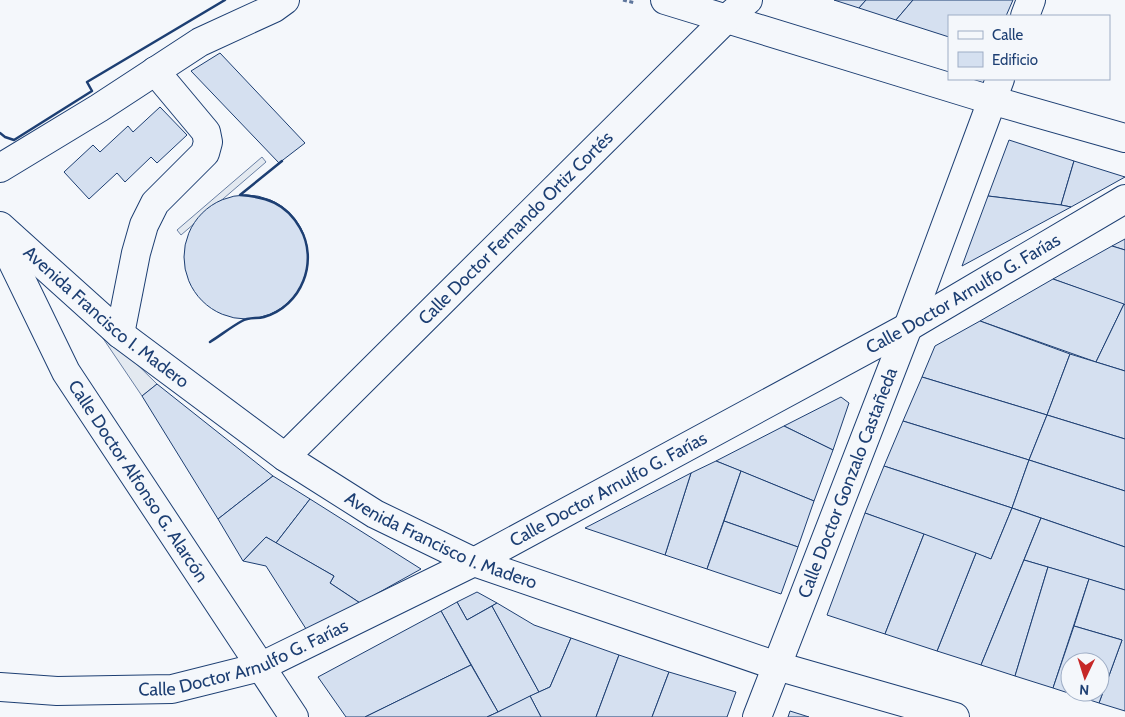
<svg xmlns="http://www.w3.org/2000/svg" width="1125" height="717" viewBox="0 0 1125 717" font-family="Cabin,sans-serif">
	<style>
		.green { fill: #e3e9f0; stroke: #687fa3 }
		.building { fill: #d5e0f0; stroke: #1d3f73; fill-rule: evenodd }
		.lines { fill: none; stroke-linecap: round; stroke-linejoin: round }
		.minor-casing { stroke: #1d3f73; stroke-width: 30 }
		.major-casing { stroke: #1d3f73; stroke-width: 30 }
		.path { stroke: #5e769c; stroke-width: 3; stroke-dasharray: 4 2.5; stroke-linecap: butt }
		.minor { stroke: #f4f7fb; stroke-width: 28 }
		.major { stroke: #f4f7fb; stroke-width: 28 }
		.wall { stroke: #1d3f73; stroke-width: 2.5 }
		.labels { text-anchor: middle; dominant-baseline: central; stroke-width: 4; stroke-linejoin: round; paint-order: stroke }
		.street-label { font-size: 18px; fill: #1d3f73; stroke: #f4f7fb }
	</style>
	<rect width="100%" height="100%" fill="#f4f7fb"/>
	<g class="green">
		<path d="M262,157L266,162L181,235L177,230Z"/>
		<path d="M93,321L157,384L142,396L92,322Z"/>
	</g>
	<g class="building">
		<path d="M834,0H866L859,8Z"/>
		<path d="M866,0H913L896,20L859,8Z"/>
		<path d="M913,0H1013L1006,16H949V37L896,20Z"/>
		<path d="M220,53L305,143L279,163L191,71Z"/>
		<path d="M160,107L187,135L157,163L151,157L125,182L117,173L89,199L64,172L93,145L100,152L128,126L133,132Z"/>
		<path d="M1009,140L1074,161L1061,205L988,196Z"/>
		<path d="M1074,161L1125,177L1071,207L1061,205Z"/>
		<circle cx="246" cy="257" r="62"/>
		<path d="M988,196L1061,205L1071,207L962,266Z"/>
		<path d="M1125,239V250L1112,246Z"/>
		<path d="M1112,246L1125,250V305L1053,279Z"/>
		<path d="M1053,279L1124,304L1096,362L980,321Z"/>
		<path d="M1124,304L1125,305V371L1096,362Z"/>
		<path d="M980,321L1070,354L1047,415L922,377L935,346Z"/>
		<path d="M1070,354L1125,371V439L1047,415Z"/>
		<path d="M922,377L1047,415L1029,460L903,421Z"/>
		<path d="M157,384L273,476L218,519L142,396Z"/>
		<path d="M841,397L849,403L833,450L784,426Z"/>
		<path d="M1047,415L1125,439V491L1029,460Z"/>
		<path d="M903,421L1029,460L1012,508L884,466Z"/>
		<path d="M784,426L833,450L814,501L716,461Z"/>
		<path d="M1029,460L1125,491V547L1012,508Z"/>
		<path d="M716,461L741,471L707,569L665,555L691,473Z"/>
		<path d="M884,466L1012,508L991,559L865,513Z"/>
		<path d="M741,471L814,501L798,547L724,521Z"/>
		<path d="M691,473L665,555L585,528Z"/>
		<path d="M273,476L310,499L276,543L266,537L243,561L218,519Z"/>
		<path d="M310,499L421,569L360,603L330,583L334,576L276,543Z"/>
		<path d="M1012,508L1041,518L981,665L937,651L976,553L991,559Z"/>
		<path d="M865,513L924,534L885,634L827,615Z"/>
		<path d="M1041,518L1125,547V590L1024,560Z"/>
		<path d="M724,521L798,547L781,594L707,569Z"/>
		<path d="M924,534L976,553L937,651L885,634Z"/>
		<path d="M266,537L334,576L330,583L360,603L308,632L266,566L243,561Z"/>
		<path d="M1024,560L1048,567L1015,676L981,665Z"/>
		<path d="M1048,567L1089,579L1053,688L1015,676Z"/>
		<path d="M1089,579L1125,590V711L1099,703L1122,640L1074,626Z"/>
		<path d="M477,592L497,603L467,620L457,602Z"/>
		<path d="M457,602L467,620L492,606L539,692L498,712L441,611Z"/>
		<path d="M497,603L534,625L571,638L550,687L539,692L492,606Z"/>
		<path d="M441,611L471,665L365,717H346L318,677Z"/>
		<path d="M1074,626L1122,640L1099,703L1053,688ZM1070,662H1100V692H1070Z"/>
		<path d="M571,638L619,655L596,717H541L530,696L550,687Z"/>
		<path d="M619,655L669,672L652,717H596Z"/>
		<path d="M471,665L498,712L487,717H365Z"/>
		<path d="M669,672L736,692L727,717H652Z"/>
		<path d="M530,696L541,717H487L498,712Z"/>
		<path d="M790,711L809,717H788Z"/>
	</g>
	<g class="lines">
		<defs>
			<g id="minor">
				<path d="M665,0L991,100L1125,138"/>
				<path d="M1025,16L1031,0"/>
				<path d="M0,168L99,108L200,42L274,8L285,0"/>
				<path id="s1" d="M0,236L66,372L294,717"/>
				<path d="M120,334L136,253L144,225L155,203L205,153L208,142L206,132L155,71"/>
				<path id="s2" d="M285,457L726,19L748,0"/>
				<path id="s3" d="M0,687L57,691L172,689L260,667L474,562L908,327L1125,199"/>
				<path id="s4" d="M757,717L908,327L1000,79"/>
			</g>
			<g id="major">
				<path id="s5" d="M0,226L120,334L285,457L375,514L474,562L777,666L955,717"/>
			</g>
		</defs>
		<use href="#minor" class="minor-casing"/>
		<use href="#major" class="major-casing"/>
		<path class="path" d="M623,0L635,3"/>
		<use href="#minor" class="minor"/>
		<use href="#major" class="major"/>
		<g class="wall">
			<path d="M0,133L5,137L14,140L92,91L87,82L225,0"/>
			<path d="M210,342C221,335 231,327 242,321C248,317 257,319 264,317C302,306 319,261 300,228C286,203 266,197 240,195L282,161"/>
		</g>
	</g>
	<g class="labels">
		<g class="street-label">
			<text stroke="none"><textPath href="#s2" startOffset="325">Calle Doctor Fernando Ortiz Cortés</textPath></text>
			<text stroke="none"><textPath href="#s3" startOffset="1059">Calle Doctor Arnulfo G. Farías</textPath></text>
			<text stroke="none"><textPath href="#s5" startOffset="140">Avenida Francisco I. Madero</textPath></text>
			<text stroke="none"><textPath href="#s1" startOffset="282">Calle Doctor Alfonso G. Alarcón</textPath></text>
			<text stroke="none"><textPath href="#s4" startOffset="251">Calle Doctor Gonzalo Castañeda</textPath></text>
			<text stroke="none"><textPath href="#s3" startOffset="654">Calle Doctor Arnulfo G. Farías</textPath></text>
			<text stroke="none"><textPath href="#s5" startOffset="545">Avenida Francisco I. Madero</textPath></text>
			<text stroke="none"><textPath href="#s3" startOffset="249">Calle Doctor Arnulfo G. Farías</textPath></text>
		</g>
	</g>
	<rect x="948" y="15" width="162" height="65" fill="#f4f7fb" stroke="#9eadc5"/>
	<rect x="958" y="31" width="25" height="8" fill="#f4f7fb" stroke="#9eadc5"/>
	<text x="992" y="40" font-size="15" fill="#1d3f73">Calle</text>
	<rect x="958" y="52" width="25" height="15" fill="#d5e0f0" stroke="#9eadc5"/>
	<text x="992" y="65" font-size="15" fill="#1d3f73">Edificio</text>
	<g transform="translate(1085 677) rotate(184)"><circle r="24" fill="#f4f7fb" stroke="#9eadc5"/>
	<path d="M0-4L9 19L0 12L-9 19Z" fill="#c62828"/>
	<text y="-8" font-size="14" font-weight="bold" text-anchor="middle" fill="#1d3f73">N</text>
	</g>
</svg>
